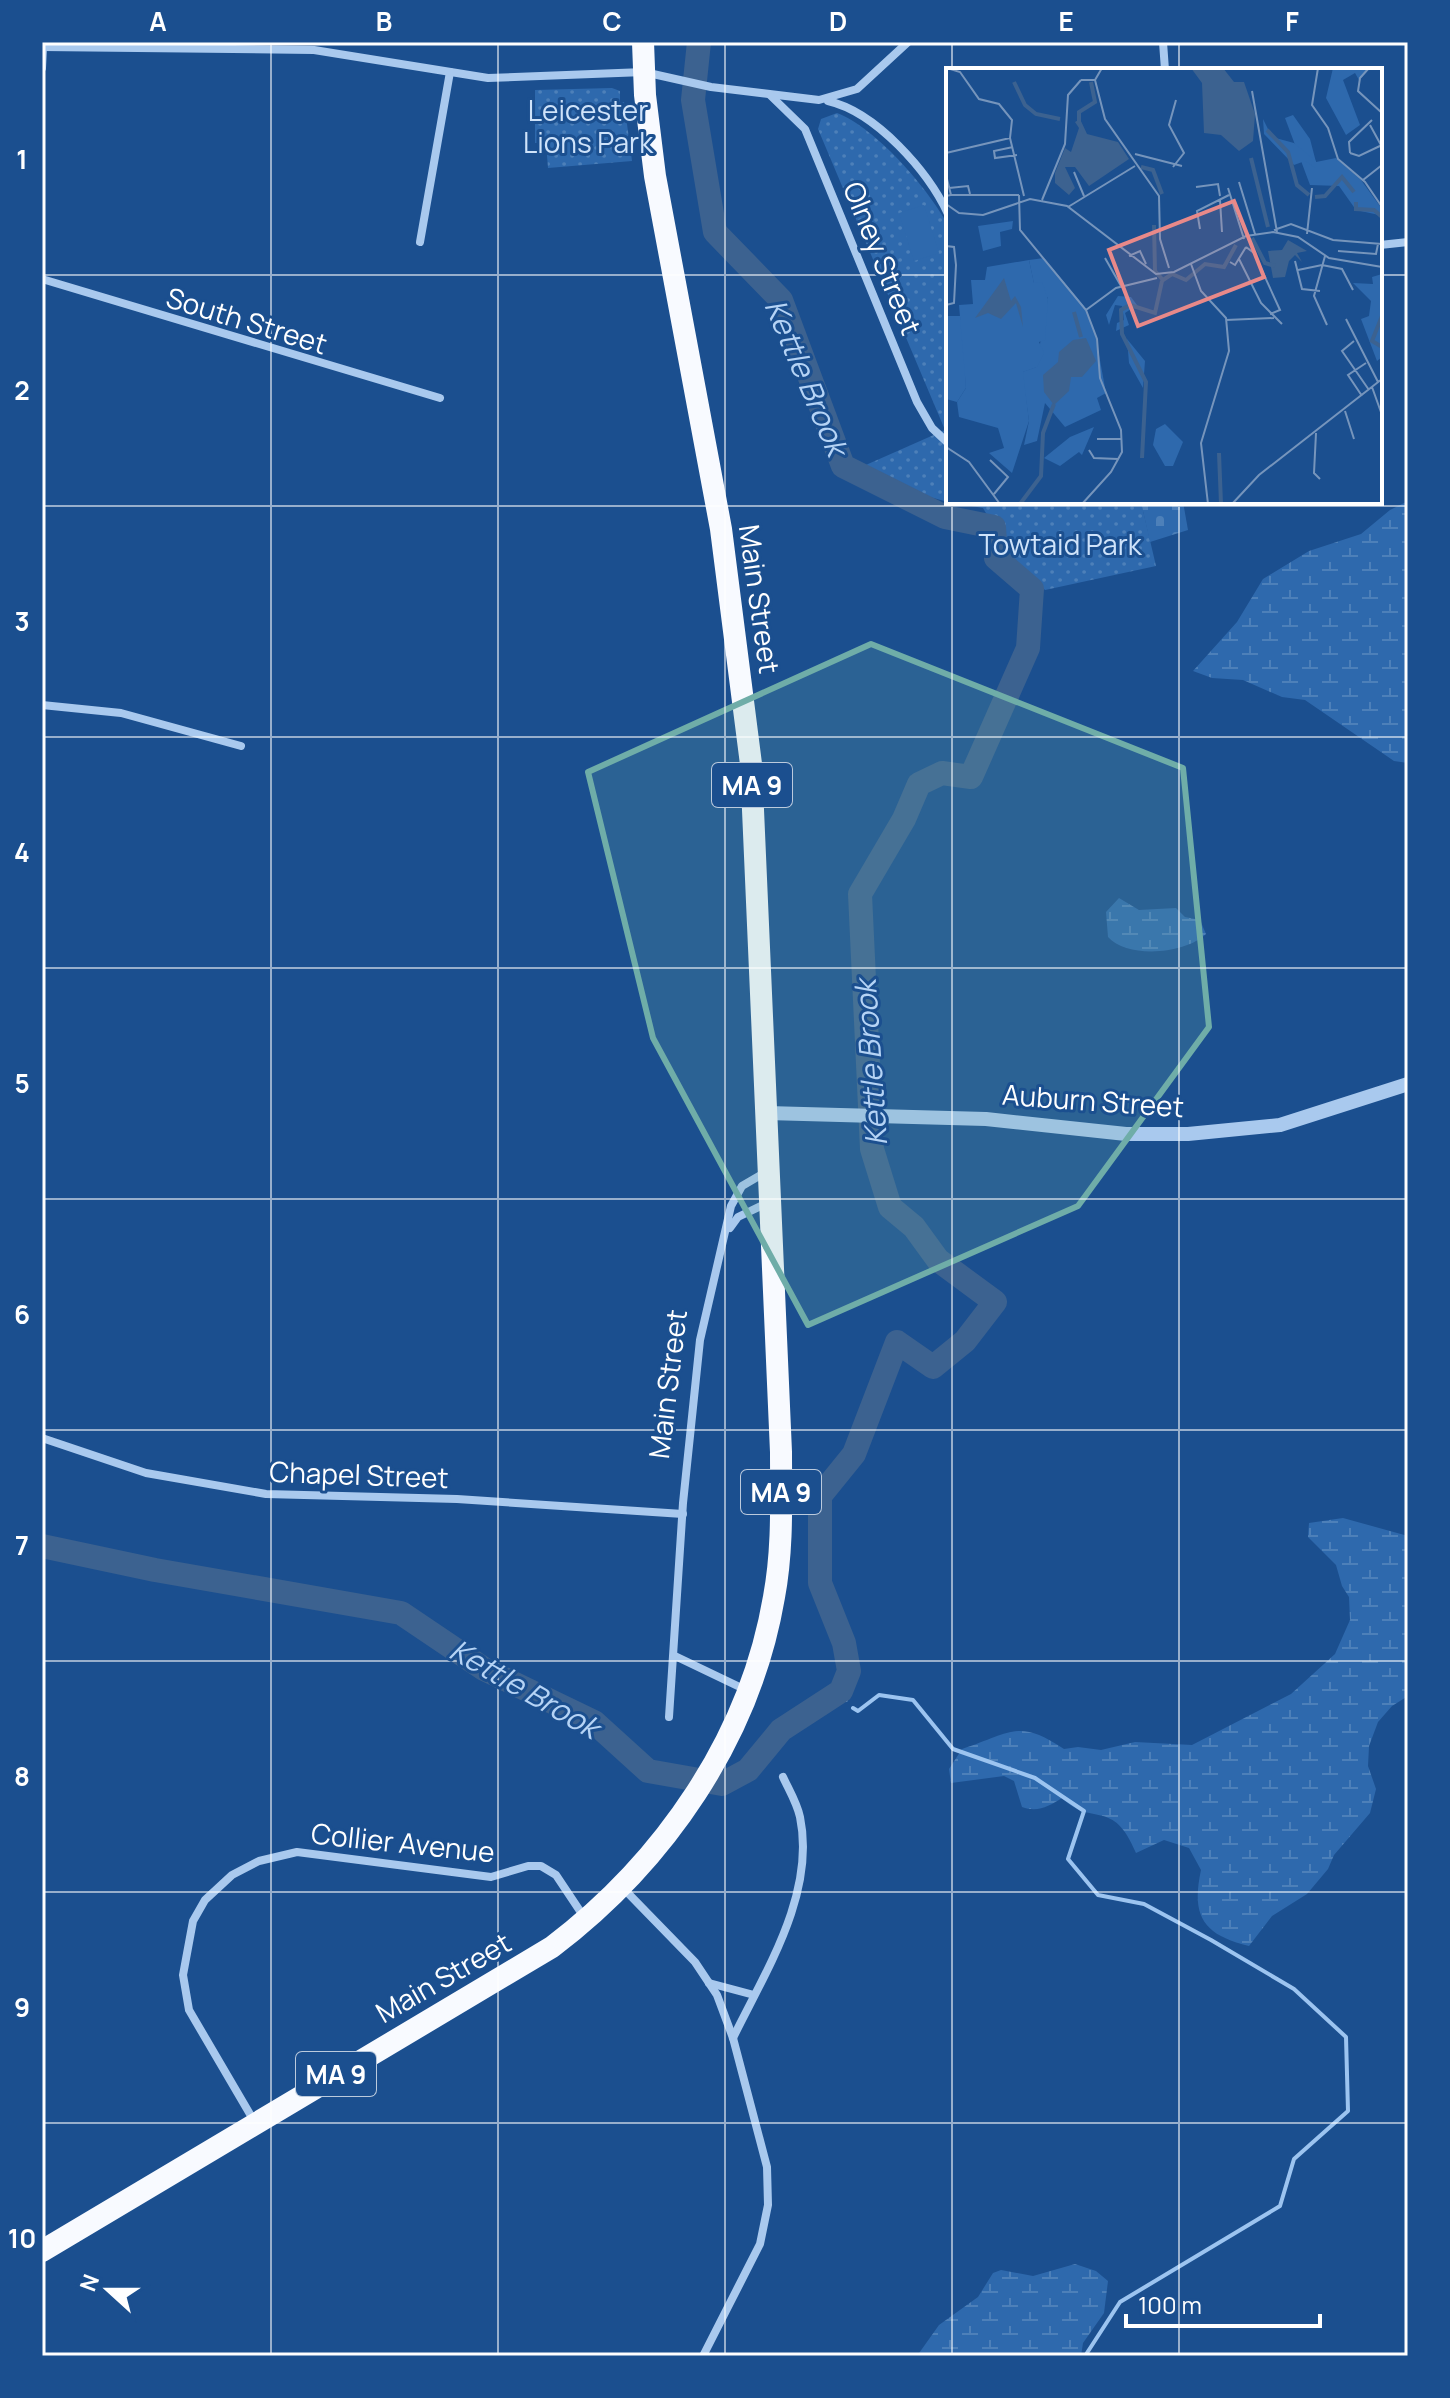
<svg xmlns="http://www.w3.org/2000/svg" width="1450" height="2398" viewBox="0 0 1450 2398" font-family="Manrope,sans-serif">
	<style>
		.grass { fill: url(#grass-dots) }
		.wetland { fill: url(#wetland-marsh) }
		.cemetery { fill: url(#cemetery-stones) }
		.garden { fill: #2e69ad }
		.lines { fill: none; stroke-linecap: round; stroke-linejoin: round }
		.stream { stroke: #9cc4f0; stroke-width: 4 }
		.river { stroke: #3c6290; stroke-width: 24 }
		.minor { stroke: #a9c9ee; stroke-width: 8 }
		.tertiary { stroke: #a9c9ee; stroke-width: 14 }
		.trunk { stroke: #f8faff; stroke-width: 22 }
		.marked { fill: #6fada8; fill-opacity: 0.2; stroke: #6fada8; stroke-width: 6; stroke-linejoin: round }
		.grid { fill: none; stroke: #fff; stroke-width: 2; stroke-opacity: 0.55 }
		.labels { text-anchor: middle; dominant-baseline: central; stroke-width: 6; stroke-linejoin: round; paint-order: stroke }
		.shield { fill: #1b4f8f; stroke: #bbcadd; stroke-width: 2 }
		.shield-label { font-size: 26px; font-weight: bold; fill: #fff }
		.park-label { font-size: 28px; fill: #cfe3fa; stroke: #1b4f8f }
		.street-label { font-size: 28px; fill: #fff; stroke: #1b4f8f }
		.water-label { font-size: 30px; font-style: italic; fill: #b5d3f5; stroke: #1b4f8f }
		.inset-river { fill: none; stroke: #3c6290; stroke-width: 4 }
		.inset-road { fill: none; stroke: #7695bc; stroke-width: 2 }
		.view { fill: #e88989; fill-opacity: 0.15; stroke: #e88989; stroke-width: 4 }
		.inset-edge { fill: none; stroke: #fff; stroke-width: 4 }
		.neatline { fill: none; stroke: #fff; stroke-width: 3 }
		.grid-label { font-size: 26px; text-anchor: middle; font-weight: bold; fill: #fff }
	</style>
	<defs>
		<pattern id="grass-dots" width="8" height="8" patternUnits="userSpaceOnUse" patternTransform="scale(2)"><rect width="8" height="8" fill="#2e69ad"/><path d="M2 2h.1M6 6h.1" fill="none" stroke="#4d80b9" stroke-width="1.8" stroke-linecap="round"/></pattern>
		<pattern id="wetland-marsh" width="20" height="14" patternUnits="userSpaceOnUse" patternTransform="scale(2)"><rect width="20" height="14" fill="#2e69ad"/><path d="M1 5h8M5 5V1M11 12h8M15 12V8" fill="none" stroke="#4d80b9"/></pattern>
		<pattern id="cemetery-stones" width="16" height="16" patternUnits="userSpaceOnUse" patternTransform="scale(2)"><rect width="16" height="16" fill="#2e69ad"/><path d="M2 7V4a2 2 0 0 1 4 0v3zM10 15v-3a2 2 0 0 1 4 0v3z" fill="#4d80b9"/></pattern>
	</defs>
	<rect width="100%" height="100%" fill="#1b4f8f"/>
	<g class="grass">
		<path d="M612,88L620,91V102H624L632,161L548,168L546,143H535V90Z"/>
		<path d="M837,113C876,128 928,188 948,225V502L894,487L859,468L945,430L818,129L821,119Z"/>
		<path d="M949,502H1141L1156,566L1045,590L1011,556L983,508Z"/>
	</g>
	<g class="wetland">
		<path d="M1408,501V763L1394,761L1305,700L1282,697L1243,680L1212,678L1193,671L1237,622L1263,579L1309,551L1361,534L1390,510Z"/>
		<path d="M1119,898L1139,910L1176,908L1185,917L1200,920L1206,934C1185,954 1128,959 1108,937L1106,912Z"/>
		<path d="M1343,1518L1408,1536V1696L1392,1706L1378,1722L1369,1746L1368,1766L1376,1789L1370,1813L1334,1855L1328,1869L1307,1894L1272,1916L1249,1946C1203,1935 1191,1916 1201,1870L1189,1848L1164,1840L1136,1853C1113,1797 1093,1828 1062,1798C1049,1806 1038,1813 1022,1807L1014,1781L1004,1776L951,1783L949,1769L962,1749C1011,1733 1018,1718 1064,1749L1078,1747L1101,1750L1135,1742L1192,1745L1291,1694L1335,1654L1350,1620L1349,1597L1342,1586L1336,1565L1308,1537L1309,1523Z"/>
		<path d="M1075,2264L1096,2271L1108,2281L1104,2313L1083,2343L1081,2356H917L939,2325L978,2297L993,2273L1001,2270L1033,2276Z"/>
	</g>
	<path class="cemetery" d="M1141,502H1183L1188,530L1150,542Z"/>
	<path class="garden" d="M924,205L939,253L914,261L899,213Z"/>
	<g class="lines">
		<g class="stream">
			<path d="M841,1691L846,1700"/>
			<path d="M853,1708L858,1711L879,1695L913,1700L953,1749L1035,1778L1084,1811L1068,1859L1098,1895L1144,1904L1211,1940L1294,1989L1346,2037L1348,2111L1294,2159L1280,2206L1120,2302L1085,2356"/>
		</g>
		<path class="river" d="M42,1546L155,1570L401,1613L484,1669L594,1722L648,1771L722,1784L748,1770L781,1730L841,1691L849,1671L844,1643L820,1583V1496L854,1454L897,1342L933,1367L965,1341L995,1302L938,1260L914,1227L890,1207L872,1149L860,894L904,819L919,784L942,773L971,777L1028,648L1032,589L996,558L994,527L945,517L843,466L781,300L715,232L693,100L699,42"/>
		<g class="minor">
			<path d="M1163,42L1165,70"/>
			<path d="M42,47L314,50L488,78L644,72L711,87L819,100L857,89L908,42"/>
			<path d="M42,68L43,47"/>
			<path d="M770,95L805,129L917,402L932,428L948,443"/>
			<path d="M828,101C876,112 928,171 948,214"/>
			<path d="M420,242L450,72"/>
			<path d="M1380,245L1408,242"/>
			<path d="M42,279L440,398"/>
			<path d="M42,705L121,713L241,746"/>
			<path d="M730,1228L738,1217L767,1203"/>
			<path d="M42,1438L146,1473L266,1494L457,1499L683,1514"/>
			<path d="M675,1656L746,1690"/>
			<path d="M669,1717L683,1503L700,1340L731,1206L742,1186L766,1172"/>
			<path d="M622,1887L695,1962L717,1995L733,2038L767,2167L768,2205L760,2244L703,2356"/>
			<path d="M709,1983L754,1995"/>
			<path d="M733,2038C765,1972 816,1894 800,1817C797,1803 789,1790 783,1777"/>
			<path d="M254,2121L189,2010L183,1975L193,1921L205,1900L232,1875L259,1861L297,1852L491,1877L528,1866H541L556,1875L584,1917"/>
		</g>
		<path class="tertiary" d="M767,1113L986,1119L1126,1134H1188L1280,1125L1408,1084"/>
		<path class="trunk" d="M42,2251L552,1947C664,1862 750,1738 774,1597C783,1549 781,1501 781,1452L751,764L721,529L655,176L645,95L643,42"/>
	</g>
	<path class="marked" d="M871,644L1183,768L1209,1027L1078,1206L808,1325L653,1038L588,772Z"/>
	<path class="grid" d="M271,42V2356M498,42V2356M725,42V2356M952,42V70M1179,42V70M42,275H948M1380,275H1408M952,502V2356M1179,502V2356M42,506H1408M42,737H1408M42,968H1408M42,1199H1408M42,1430H1408M42,1661H1408M42,1892H1408M42,2123H1408"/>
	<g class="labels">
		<g class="shield">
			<rect x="712" y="763" width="80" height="44" rx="6"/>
			<rect x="741" y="1470" width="80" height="44" rx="6"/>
			<rect x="296" y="2052" width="80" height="44" rx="6"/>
		</g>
		<g class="shield-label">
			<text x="752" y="785">MA 9</text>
			<text x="781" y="1492">MA 9</text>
			<text x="336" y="2074">MA 9</text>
		</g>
		<g class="park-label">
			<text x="588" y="110">Leicester<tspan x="588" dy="32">Lions Park</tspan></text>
			<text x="1060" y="544">Towtaid Park</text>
		</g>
		<g class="street-label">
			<text transform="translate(883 258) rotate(68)">Olney Street</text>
			<text transform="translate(247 320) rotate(17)">South Street</text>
			<text transform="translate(760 599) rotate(82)">Main Street</text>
			<text transform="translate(1093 1100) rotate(4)">Auburn Street</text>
			<text transform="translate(667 1384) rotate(-83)">Main Street</text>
			<text transform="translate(359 1474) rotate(2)">Chapel Street</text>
			<text transform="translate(403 1842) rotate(6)">Collier Avenue</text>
			<text transform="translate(443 1977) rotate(-30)">Main Street</text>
		</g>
		<g class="water-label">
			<text transform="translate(807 377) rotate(67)">Kettle Brook</text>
			<text transform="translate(870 1063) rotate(-94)">Kettle Brook</text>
			<text transform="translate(525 1688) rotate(30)">Kettle Brook</text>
		</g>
	</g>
	<g transform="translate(946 68)">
		<rect width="436" height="436" fill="#1b4f8f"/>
		<path d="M387,0H424L413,12L409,5L397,12L414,57L400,67L380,30ZM347,47L364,71L370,94L390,90L415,112L436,141V153L433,147L410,142L393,118L364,117L339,50ZM67,153L66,161L54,164L55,178L37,183L32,158ZM98,190L138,238L149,265L160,325L151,330L155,342L119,359L99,335L91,373L78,377L83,353L76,304L90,299L102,230L88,216L83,192ZM436,206V289L431,293L415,251L423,248L425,233L407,215L427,216L426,209ZM1,248H14L18,265L20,320L11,334L0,331ZM148,359L136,387L133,384L114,398L98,390L124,369Z" fill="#2e69ad"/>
		<path d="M83,192L88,215L96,214L102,231L99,272L93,274L98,285L91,299L77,304L83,353L66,405L43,385L58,380L52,360L13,349L11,334L20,320L13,237L27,236L25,212H39L41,199Z" fill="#2e69ad"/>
		<path d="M317,51L326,69L348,75L370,93V100L359,93L348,97L318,66ZM172,228L185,229L191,237L179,245L183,257L170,263L171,255L178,252L176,238L169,237L163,257L160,247ZM181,271L199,293L197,320L183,295ZM219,356L237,374L227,398H219L207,377L210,361Z" fill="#2e69ad"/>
		<path d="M245,0H277L288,14H298L309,46L307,73L293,83L275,67L258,65L256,15ZM134,51L141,66L172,74L183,91L143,118L129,99H119L129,120L123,127L109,115V105L119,80L125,84L133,60L129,54ZM342,172L361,183L351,185L356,194L349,187L343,193L339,209L327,210L322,183L336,182ZM58,210L65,233L69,228L75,239L77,259L70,235L55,251L42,245L29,250ZM140,270L150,293L136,309H125L123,323L108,337L98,324L97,307L112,294L113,284L127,272Z" fill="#3c6290"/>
		<path class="inset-river" d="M68,14L79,37L90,46L114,51M133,54V44L149,34L145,14M321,62L342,84L351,117L363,127M305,90L322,159M195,99L207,102L216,126M369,129L379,128L396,109L408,124M410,134V141L428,142L436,149M208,157L209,203L217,212L226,206L240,212L259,196L278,199L290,177M306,170L319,195L329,198M128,244L135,269M436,248L426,273L436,279M273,385L275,436M196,390L200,314L176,266L175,242L184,237L209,245L216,213M74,436L95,408L97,365L108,336"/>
		<path class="inset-road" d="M1,0L14,4L33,31L53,36L66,52L64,70M372,0L366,37L382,60L392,91L419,114L436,139M423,0L414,10L412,23L436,45M135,12H149L156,0M149,12L159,51L213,128L214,171L223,200M306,23L331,164M424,57L436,79M67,79L48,83L49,90L71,87M0,85L64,70L78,128M404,85L403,74L426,52M404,85L413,88L436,77M189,86L236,98M227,99L238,85L223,57L230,32M128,104L138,128M0,107L5,127L0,128M417,112L436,97M293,114L309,166M250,119L272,116L274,128M3,120L22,118L24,126M282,120L298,171M5,127H73M73,127L74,162L140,242L151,271L154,310L175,362L176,384L165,404L136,436M96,132L119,76L122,27L135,12M274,132L276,164M0,136L13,145L37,147L84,131L121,138L210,206L228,204L300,168L327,164L352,169L383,190L436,199M122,139L189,98M254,161L251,143L283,127M328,162L345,156L387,172L436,176M361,166L366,120M0,178L8,179L10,197L8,235L0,237M300,179L308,185L334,242L324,246M392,183L430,186L432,176M183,188L194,183L200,196M379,188L368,228L381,257M159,190L175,218M293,191L315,235L336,256M349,193L356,221L374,223M284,194L289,197L300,179M245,196L255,223L280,250L283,283L255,375L262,436M352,202L376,197L396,201L407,222M0,241V272M140,242L170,220L211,210M400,251L432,314M280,252L328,250M408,273L396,283L423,322M426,319L436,347M416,328L402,307L420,295M399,343L408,371M370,365L368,405L374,411M151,371H176M0,379L23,394L54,436M143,382L148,390L172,391M44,392L62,409L48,426M286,436L313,407L436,311"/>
		<path class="view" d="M288,133L318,209L192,258L163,182Z"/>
		<rect width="436" height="436" class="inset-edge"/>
	</g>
	<rect width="1450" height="2398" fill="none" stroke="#1b4f8f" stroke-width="88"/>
	<g transform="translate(108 2290) rotate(291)" stroke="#1b4f8f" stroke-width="6" paint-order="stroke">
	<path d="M0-6L14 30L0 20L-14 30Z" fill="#ffffff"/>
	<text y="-12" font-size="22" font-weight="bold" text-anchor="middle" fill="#ffffff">N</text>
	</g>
	<path d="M1126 2314v12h194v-12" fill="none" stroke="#ffffff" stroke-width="4"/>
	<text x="1138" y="2314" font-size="24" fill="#ffffff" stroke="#1b4f8f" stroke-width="6" paint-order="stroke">100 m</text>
	<rect x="44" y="44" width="1362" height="2310" class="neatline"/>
	<g class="grid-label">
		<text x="158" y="31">A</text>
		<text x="384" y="31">B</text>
		<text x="612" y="31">C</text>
		<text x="838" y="31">D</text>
		<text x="1066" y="31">E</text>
		<text x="1292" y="31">F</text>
		<text x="22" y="169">1</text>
		<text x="22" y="400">2</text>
		<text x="22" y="631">3</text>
		<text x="22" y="862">4</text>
		<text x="22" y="1093">5</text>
		<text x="22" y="1324">6</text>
		<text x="22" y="1555">7</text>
		<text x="22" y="1786">8</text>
		<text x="22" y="2017">9</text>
		<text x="22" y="2248">10</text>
	</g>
</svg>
